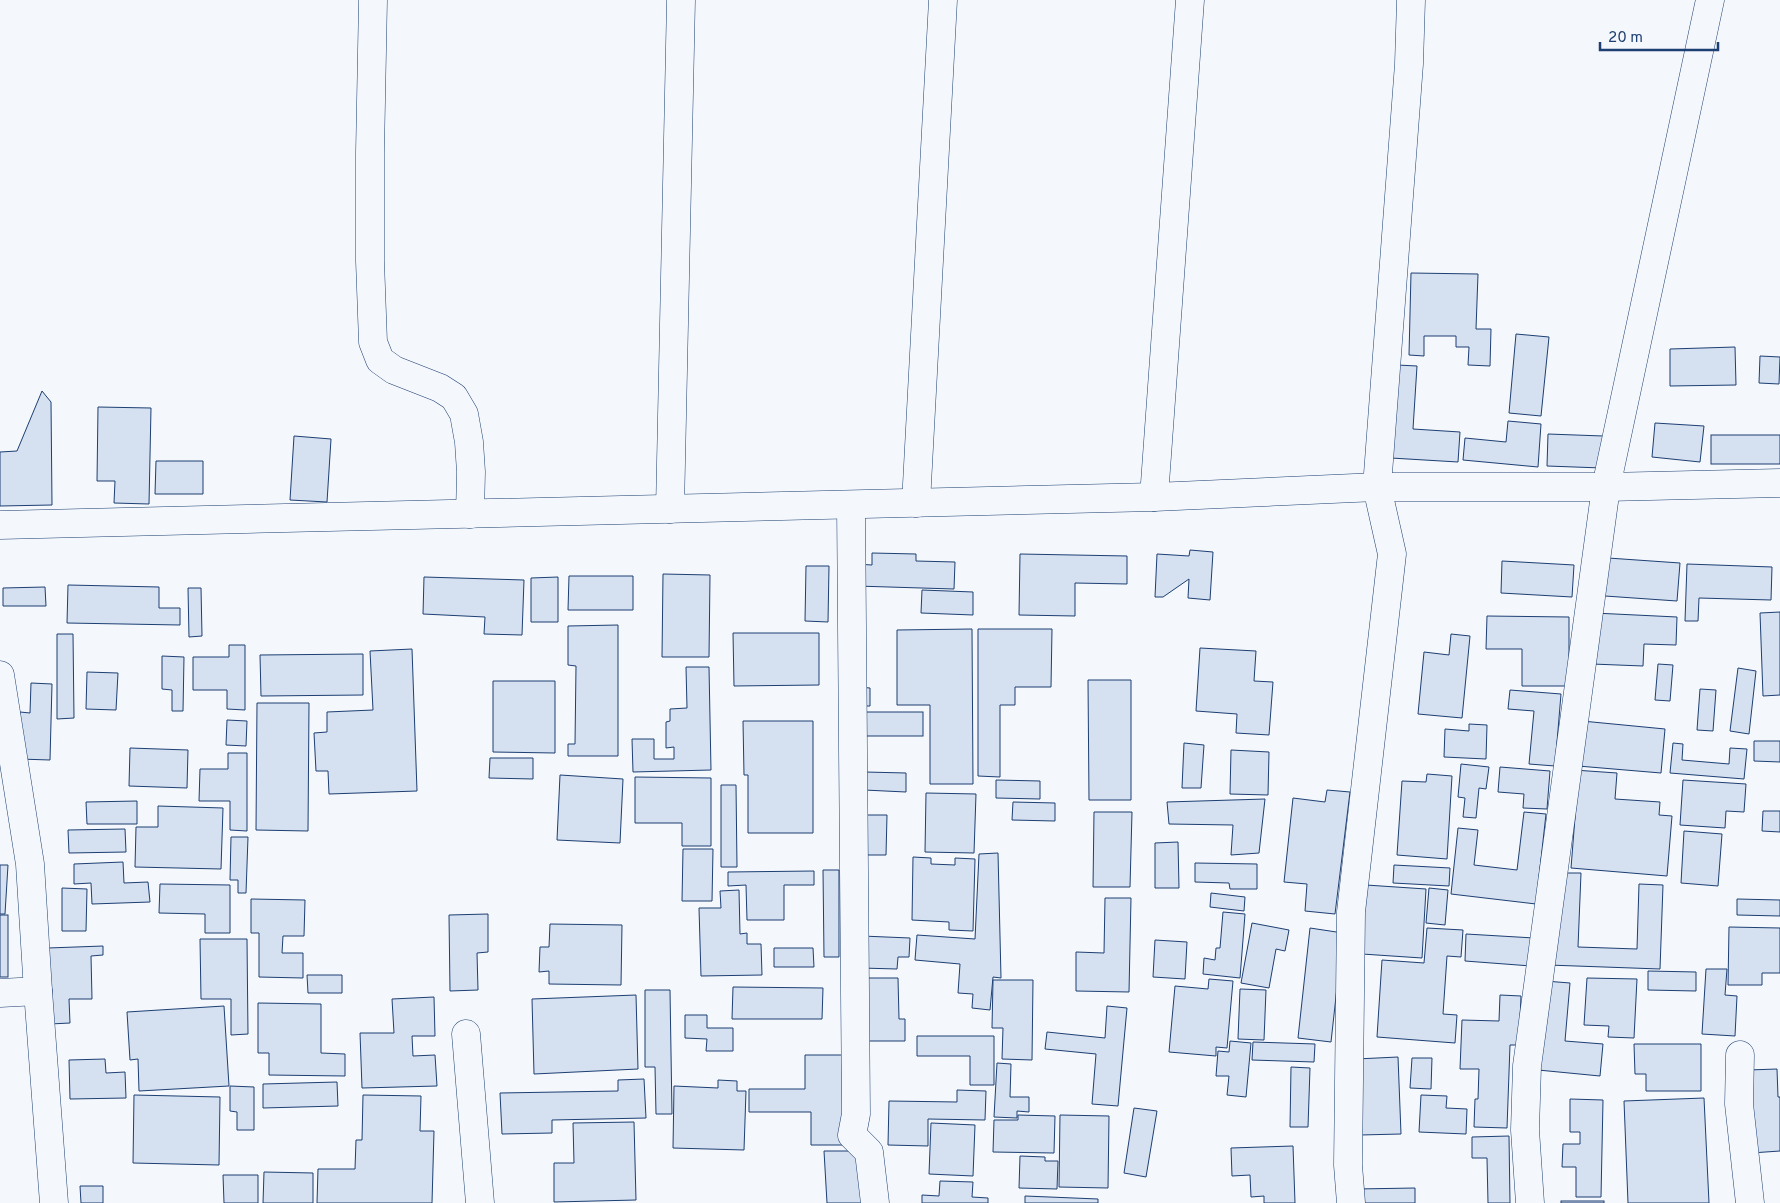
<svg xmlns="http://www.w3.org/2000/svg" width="1780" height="1203" viewBox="0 0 1780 1203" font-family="Overpass,sans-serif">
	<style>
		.building { fill: #d5e0f0; stroke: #1d3f73 }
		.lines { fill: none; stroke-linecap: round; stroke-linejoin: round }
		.minor-casing { stroke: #1d3f73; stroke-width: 29 }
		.primary-casing { stroke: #1d3f73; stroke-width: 29 }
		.minor { stroke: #f4f7fb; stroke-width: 28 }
		.primary { stroke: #f4f7fb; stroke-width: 28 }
	</style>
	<rect width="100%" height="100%" fill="#f4f7fb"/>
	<g class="building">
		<path d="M1411,273L1478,274L1476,329H1491L1490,366L1468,365L1469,347H1456V336H1424V356L1409,355Z"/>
		<path d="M1516,334L1549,337L1541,416L1509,413Z"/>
		<path d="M1735,347L1736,385L1670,386V349Z"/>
		<path d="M1760,356L1780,357L1779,384L1759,383Z"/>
		<path d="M1397,365L1417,366L1413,429L1460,432L1458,462L1391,458Z"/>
		<path d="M42,391L51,402L52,505L0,506V452L17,451Z"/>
		<path d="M98,407L151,408L149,504L114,503L115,481H97Z"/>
		<path d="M1508,421L1541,424L1538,467L1463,460L1465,438L1506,442Z"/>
		<path d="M1655,423L1704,426L1700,462L1652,457Z"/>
		<path d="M1548,434L1603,436L1602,468L1547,466Z"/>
		<rect x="1711" y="435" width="69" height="29"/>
		<path d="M294,436L331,439L327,502L290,500Z"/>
		<path d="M156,461H203V494H155Z"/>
		<path d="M1190,550L1213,552L1210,600L1188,598L1189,579L1163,597H1155L1157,554L1189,556Z"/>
		<path d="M872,553L916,554V561L955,562L954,589L856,586V564L872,565Z"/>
		<path d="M1020,554L1127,556V584L1075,583V616L1019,615Z"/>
		<path d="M1608,558L1680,563L1677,601L1605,596Z"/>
		<path d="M1502,561L1574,565L1572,597L1501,593Z"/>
		<path d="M1687,564L1772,567L1771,600L1699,598L1698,621H1685Z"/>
		<path d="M806,566H829L828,622L805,621Z"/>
		<path d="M663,574L710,575L709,657H662Z"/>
		<path d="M569,576H633V610H568Z"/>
		<path d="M424,577L524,580L522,635L484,634L485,617L423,614Z"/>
		<path d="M558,577V622H531V578Z"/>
		<path d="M68,585L159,587V608H180V625L67,623Z"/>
		<path d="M45,587L46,606H3V588Z"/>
		<path d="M188,588H201L202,636L189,637Z"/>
		<path d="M922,590L973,592V615L921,613Z"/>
		<path d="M1780,612V695L1763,696L1760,613Z"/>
		<path d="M1594,613L1677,617L1676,645L1644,644L1643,666L1592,664Z"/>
		<path d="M1487,616L1569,617V686H1522V649H1486Z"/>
		<path d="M618,625V756H568V744H575L576,666L568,665V626Z"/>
		<path d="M972,629L973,784H930V705H897V630Z"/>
		<path d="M978,629H1052L1051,687H1015V705H1000V777L978,776Z"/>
		<path d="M733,633H819V685L734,686Z"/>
		<path d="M57,634H73L74,718L57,719Z"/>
		<path d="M1451,634L1470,636L1462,718L1418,714L1424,652L1449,655Z"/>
		<path d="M229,645H245V710L227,709V690H193V657H229Z"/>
		<path d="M1200,648L1256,651L1254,681L1273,682L1269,735L1236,733L1237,714L1196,711Z"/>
		<path d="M412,649L417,791L329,794L328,771H316L314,733L327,732V712L373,710L370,651Z"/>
		<path d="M363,654V695L261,696L260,655Z"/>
		<path d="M162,656L184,657L183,711H172V690L162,689Z"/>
		<path d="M1658,664L1673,665L1670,701L1655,700Z"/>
		<path d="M686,667H709L711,770L633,772L632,739H654V759H674V747L666,748V722L670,721V709L687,708Z"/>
		<path d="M1738,668L1756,671L1749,734L1730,731Z"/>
		<path d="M87,672L118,673L116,710L86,709Z"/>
		<path d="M1088,680H1131V800H1089Z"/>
		<path d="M493,681H555V753L493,752Z"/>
		<path d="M31,683L52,684L50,760L19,759L20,712L30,713Z"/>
		<path d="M858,687L870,688V706H857Z"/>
		<path d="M1700,689L1716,690L1713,731L1697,730Z"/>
		<path d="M1510,690L1561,694L1555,766L1529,764L1534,711L1508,709Z"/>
		<path d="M257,703H309L308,831L256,830Z"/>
		<rect x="860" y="712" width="63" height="24"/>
		<path d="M227,720L247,721L246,746L226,745Z"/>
		<path d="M743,721H813V833H748V775H744Z"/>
		<path d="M1582,721L1665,729L1661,773L1578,766Z"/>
		<path d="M1469,724L1487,725L1486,759L1444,757L1445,729L1469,731Z"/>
		<path d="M1754,741H1780V762L1754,761Z"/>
		<path d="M1184,743L1204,745L1201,788H1182Z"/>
		<path d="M1673,743L1683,744L1682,760L1729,764L1730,748L1747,749L1744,779L1670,773Z"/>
		<path d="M130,748L188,750L187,788L129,786Z"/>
		<path d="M1231,750L1269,752L1268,795L1230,794Z"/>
		<path d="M228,753H247V831L230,830V801H199L200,769H228Z"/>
		<path d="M490,758H533V779L489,778Z"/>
		<path d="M1461,764L1489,767L1486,789L1479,788L1476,818L1463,817L1465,798L1458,797Z"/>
		<path d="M1500,767L1550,771L1547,809L1523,808L1524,794L1498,792Z"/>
		<path d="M1574,770L1617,773L1615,799L1660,802L1659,815L1672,816L1667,876L1571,868L1576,805Z"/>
		<path d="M865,772L906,773V792L864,790Z"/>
		<path d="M1427,774L1452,776L1447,859L1397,855L1402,781L1426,782Z"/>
		<path d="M560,775L623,779L620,843L557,840Z"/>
		<path d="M635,777L711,778V846H682V823H635Z"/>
		<path d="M996,780L1040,781V799L996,798Z"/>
		<path d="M1683,780L1746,784L1744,812L1726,811L1725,828L1680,825Z"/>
		<path d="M721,785H736L737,867H721Z"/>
		<path d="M1327,790L1350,792L1335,914L1305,911L1307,884L1284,882L1293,798L1325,802Z"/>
		<path d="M926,793L976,794L974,853L925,852Z"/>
		<path d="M1265,799L1259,853L1231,855L1233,825L1169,824L1167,802Z"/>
		<path d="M137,801V824H87L86,802Z"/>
		<path d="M1013,802L1055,803V821L1012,820Z"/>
		<path d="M158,806L223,808L221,869L135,867L136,827H158Z"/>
		<path d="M1763,811H1780V832L1762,831Z"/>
		<path d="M1094,812H1132L1130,887H1093Z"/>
		<path d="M1524,812L1546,814L1536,904L1451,894L1458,828L1478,830L1474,865L1517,870Z"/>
		<path d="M866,815H887L886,855H865Z"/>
		<path d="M125,829L126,852L69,853L68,830Z"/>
		<path d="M1684,831L1722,834L1718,886L1681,883Z"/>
		<path d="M231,837H248L246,893H238V880H230Z"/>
		<path d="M1178,842L1179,888H1155V843Z"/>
		<path d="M683,849H713L712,901H682Z"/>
		<path d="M998,853L1001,978L993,977L990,1010L972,1008L973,994L958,993L960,964L915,960L917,935L975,939L979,854Z"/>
		<path d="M913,857L931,858V864L955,865V858L975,859L973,931L949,930V922L912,920Z"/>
		<path d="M123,862L124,883L148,882L150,902L92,904L91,883L74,884V864Z"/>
		<path d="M1195,863L1257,864V889H1230L1229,883L1195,882Z"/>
		<path d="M0,865H8L5,914H0Z"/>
		<path d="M1394,865L1450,868L1449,886L1393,883Z"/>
		<path d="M823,870H839V957H824Z"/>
		<path d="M814,871V885H784V920H747L746,885L728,886V872Z"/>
		<path d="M1560,873H1581L1578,947L1637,949L1639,884L1663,885L1660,969L1548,965Z"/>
		<path d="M160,884L230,885V933H205V914L159,913Z"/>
		<path d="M1366,885L1426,889L1422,958L1362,954Z"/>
		<path d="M62,888L87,889L86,931H62Z"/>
		<path d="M1429,888L1448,890L1445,925L1426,923Z"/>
		<path d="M739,890L740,934L747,933V944H761L762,975L701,976L699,908H721L720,891Z"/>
		<path d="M1211,893L1245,897L1244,911L1210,907Z"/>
		<path d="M1105,898H1131L1129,992L1076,991V952L1104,953Z"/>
		<path d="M251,899L305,900L304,936H283L282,953H303V978L259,977V933H251Z"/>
		<path d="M1737,899L1780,900V916L1737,915Z"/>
		<path d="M1223,912L1245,914L1240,978L1203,974L1204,958L1215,960L1216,948H1220Z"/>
		<path d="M488,914V952L477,953L478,990L450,991L449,915Z"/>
		<rect x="0" y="915" width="8" height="62"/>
		<path d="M1252,923L1289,930L1285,951L1276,949L1269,988L1241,983Z"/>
		<path d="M550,924L622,925L621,985L549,984V971L539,972L540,947H549Z"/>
		<path d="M1729,927L1780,928V973H1762V985H1728Z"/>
		<path d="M1310,928L1343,933L1331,1042L1298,1038Z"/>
		<path d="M1427,928L1463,930L1461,957L1447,956L1443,1014L1457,1015L1455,1043L1377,1037L1382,960L1424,963Z"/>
		<path d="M1466,934L1534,938L1531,966L1465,961Z"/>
		<path d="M862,936L910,938L909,957H898L897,969L861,968Z"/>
		<path d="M200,939H247L248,1034L231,1035V999H201Z"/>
		<path d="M1155,940L1187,942L1185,979L1153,977Z"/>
		<path d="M103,946V955L91,956L92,999H69L70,1023L50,1024L48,948Z"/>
		<path d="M774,948H813L814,967H774Z"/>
		<path d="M1706,969H1727L1725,995L1737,996L1735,1036L1702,1034Z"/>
		<path d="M1648,971L1696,972V991L1648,990Z"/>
		<path d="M307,975H342V993H308Z"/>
		<path d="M866,978H898L899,1019H905V1041H867Z"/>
		<path d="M1587,978L1637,979L1634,1038L1608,1037L1609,1026L1584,1025Z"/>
		<path d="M1209,979L1233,981L1227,1048L1216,1047V1056L1169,1052L1175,986L1208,989Z"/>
		<path d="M993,980H1033L1032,1060L1002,1059L1003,1028H992Z"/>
		<path d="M1545,981L1570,983L1565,1041L1603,1044L1600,1076L1538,1070Z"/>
		<path d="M733,987L823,988L822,1019H732Z"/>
		<path d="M1240,989L1266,990L1264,1040L1238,1039Z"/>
		<path d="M645,990H670L672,1114H656L655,1067H645Z"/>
		<path d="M636,995L638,1069L534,1074L532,999Z"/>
		<path d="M1500,995L1521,996L1519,1045H1510L1507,1128L1474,1127L1475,1099H1478L1479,1069H1460L1462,1020L1499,1021Z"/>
		<path d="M434,997L435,1036H412L413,1056L435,1055L437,1086L362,1088L360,1033H394L392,999Z"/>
		<path d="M258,1003L321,1004V1053L345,1054V1076L269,1075V1053H258Z"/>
		<path d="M224,1006L229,1086L139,1091L138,1059L130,1060L127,1012Z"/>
		<path d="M1107,1006L1127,1008L1118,1106L1092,1104L1096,1054L1045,1049L1047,1032L1105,1038Z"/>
		<path d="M685,1015H707V1028H733V1051H706L707,1039L685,1038Z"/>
		<path d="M917,1036H994V1085H970V1056H917Z"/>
		<path d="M1230,1041L1251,1043L1246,1097L1227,1095L1229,1076H1216L1218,1051L1229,1052Z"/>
		<path d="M1253,1042L1315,1044L1314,1062L1252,1060Z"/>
		<path d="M1634,1044H1701V1091H1646V1074H1635Z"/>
		<path d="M805,1055H842L843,1145H811V1112H749V1089H805Z"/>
		<path d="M1398,1057L1401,1134L1360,1135L1356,1059Z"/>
		<path d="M1412,1058H1432L1431,1089L1410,1088Z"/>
		<path d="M105,1059L106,1073L125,1072L126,1098L70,1099L69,1060Z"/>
		<path d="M997,1063L1011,1064L1010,1097H1029V1112L1017,1111V1118L994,1117Z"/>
		<path d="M1291,1067L1310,1068L1308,1127H1290Z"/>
		<path d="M1777,1069L1778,1097H1780V1151L1751,1153L1748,1070Z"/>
		<path d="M644,1079L646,1118L552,1120V1133L502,1134L500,1093L618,1091V1080Z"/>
		<path d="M718,1080L737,1081V1091H746L744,1150L673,1148L674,1086L718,1088Z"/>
		<path d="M337,1082L338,1106L263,1108V1084Z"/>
		<path d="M230,1086L254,1087V1130H237V1112L230,1111Z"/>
		<path d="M957,1090L986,1091L985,1120L928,1119V1146L888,1145L889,1101L957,1102Z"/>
		<path d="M134,1095L220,1097L219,1165L133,1163Z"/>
		<path d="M363,1095L421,1096L420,1131H434L432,1203H317L318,1169H355L356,1140H362Z"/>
		<path d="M1421,1095L1447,1096L1446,1108L1467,1109L1466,1134L1419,1132Z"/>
		<path d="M1704,1098L1709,1203H1628L1624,1101Z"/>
		<path d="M1570,1099L1603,1100L1601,1197H1576V1167H1562L1563,1144H1580V1132H1570Z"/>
		<path d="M1134,1108L1157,1111L1146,1177L1124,1173Z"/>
		<path d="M1018,1115L1055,1116L1054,1153L993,1152L994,1120H1018Z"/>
		<path d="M1060,1115L1109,1116L1108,1188L1059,1187Z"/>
		<path d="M634,1122L636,1200L554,1202V1163H574L573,1123Z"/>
		<path d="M931,1123L975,1125L973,1176L929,1174Z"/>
		<path d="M1509,1136L1510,1203H1488L1487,1158H1472V1137Z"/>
		<path d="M1293,1146L1295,1203H1264V1196L1251,1197L1250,1175L1232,1176L1231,1148Z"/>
		<path d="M824,1151H861L867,1203H827Z"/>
		<path d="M1020,1156L1045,1157V1161H1058L1057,1189L1019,1188Z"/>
		<path d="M264,1172L313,1173V1203H263Z"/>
		<path d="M223,1175H258V1203H224Z"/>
		<path d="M940,1181L973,1182L972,1197L988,1198V1203H922V1195L939,1196Z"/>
		<path d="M80,1186H103V1203H81Z"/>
		<path d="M1415,1188V1203H1356V1189Z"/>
		<path d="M1025,1196L1098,1199V1203H1025Z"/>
		<rect x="1561" y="1201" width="43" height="2"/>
	</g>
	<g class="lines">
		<defs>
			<g id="minor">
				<path d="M373,0L370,152V261L373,342L380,360L394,370L440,388L454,397L464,414L469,442L471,472L470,514"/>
				<path d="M1154,497L1190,0"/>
				<path d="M916,503L943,0"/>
				<path d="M851,505L856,1114L852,1135L869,1152L875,1203"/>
				<path d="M670,509L681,0"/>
				<path d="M0,675L30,864L38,991"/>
				<path d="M0,993L38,991L54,1203"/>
				<path d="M466,1034L480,1203"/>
				<path d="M1740,1055L1739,1104L1750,1203"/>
				<path d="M1351,1203L1348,1165L1351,912L1392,554L1377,487L1409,64L1411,0"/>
				<path d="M1530,1203L1525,1130L1527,1066L1606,487L1710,0"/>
			</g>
			<path id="primary" d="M0,525L1154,497L1377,487H1606L1780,483"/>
		</defs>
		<use href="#minor" class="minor-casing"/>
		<use href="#primary" class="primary-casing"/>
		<use href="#minor" class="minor"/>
		<use href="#primary" class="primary"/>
	</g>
	<path d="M1600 42v8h118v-8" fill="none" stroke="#1d3f73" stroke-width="2.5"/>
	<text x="1608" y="42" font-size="15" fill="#1d3f73" stroke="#f4f7fb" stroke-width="4" paint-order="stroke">20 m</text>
</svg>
